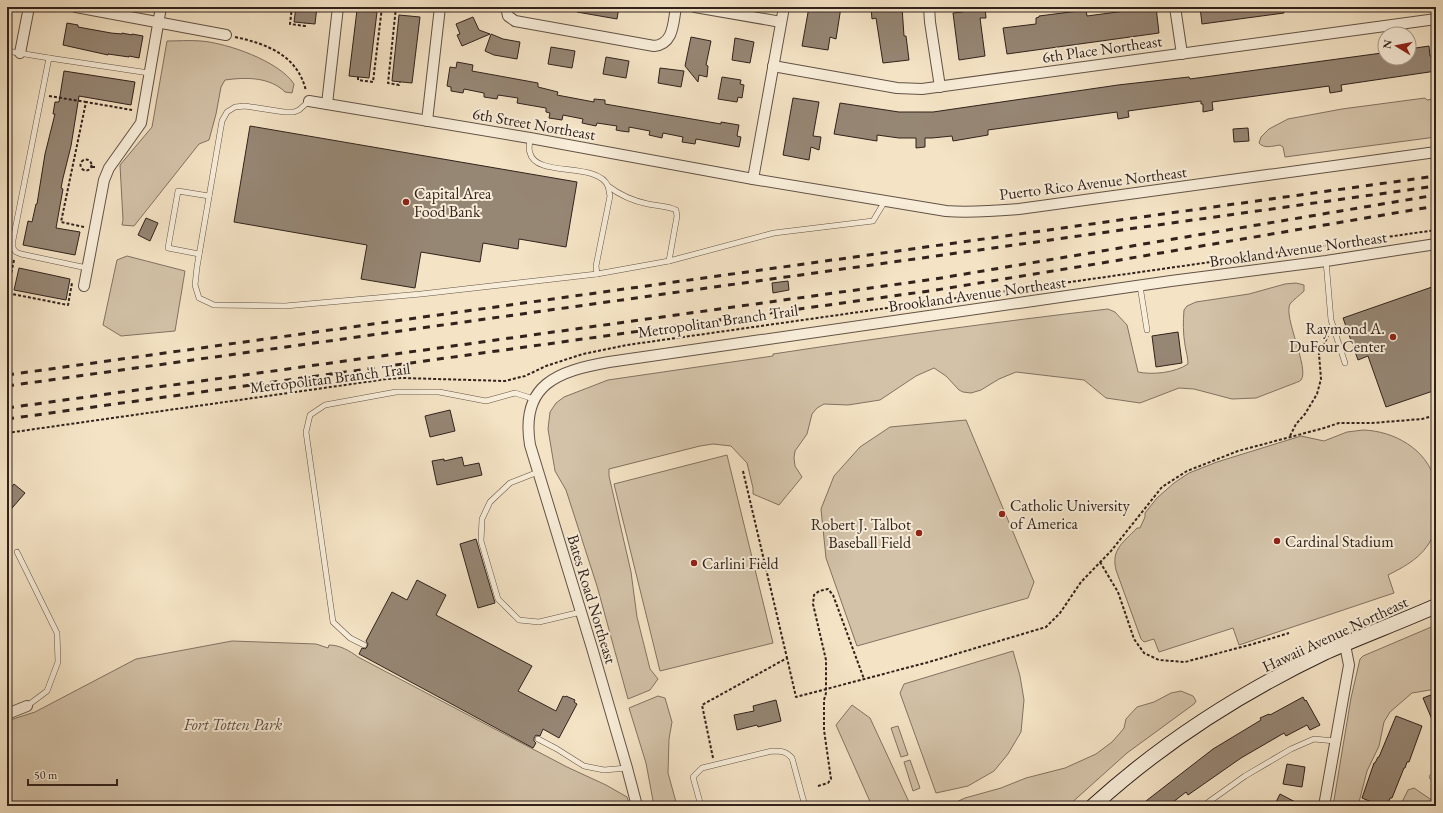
<svg xmlns="http://www.w3.org/2000/svg" width="1443" height="813" viewBox="0 0 1443 813" font-family="'EB Garamond',serif">
	<style>
		.green { fill: #d3c2a8; stroke: #827262 }
		.building { fill: #968674; stroke: #31221c }
		.lines { fill: none; stroke-linecap: round; stroke-linejoin: round }
		.lane-casing { stroke: #625246; stroke-width: 6 }
		.street-casing { stroke: #625246; stroke-width: 12 }
		.secondary-casing { stroke: #31221c; stroke-width: 16 }
		.path { stroke: #31221c; stroke-width: 2; stroke-dasharray: 3 2; stroke-linecap: butt }
		.lane { stroke: #f8edd9; stroke-width: 5 }
		.street { stroke: #f8edd9; stroke-width: 10 }
		.secondary { stroke: #f8edd9; stroke-width: 14 }
		.rail { stroke: #31221c; stroke-width: 3; stroke-dasharray: 7 7; stroke-linecap: butt }
		.poi-dot { fill: #8f2418; stroke: #f8edd9; stroke-width: 1.5 }
		.labels { text-anchor: middle; dominant-baseline: central; stroke-width: 4; stroke-linejoin: round; paint-order: stroke }
		.street-label { font-size: 16px; fill: #31221c; stroke: #f8edd9 }
		.poi-label { font-size: 16px; fill: #31221c; stroke: #f8edd9; text-anchor: start }
		.park-label { font-size: 16px; font-style: italic; fill: #5a4a3f; stroke: #f8edd9 }
	</style>
	<rect width="100%" height="100%" fill="#f4e3c5"/>
	<filter id="stains"><feTurbulence type="fractalNoise" baseFrequency=".005" numOctaves="4"/><feColorMatrix values="0 0 0 0 .2 0 0 0 0 .09 0 0 0 0 .02 0 0 0 .5 -.17"/></filter>
	<radialGradient id="worn" r=".72"><stop offset=".6" stop-color="#630" stop-opacity="0"/><stop offset="1" stop-color="#630" stop-opacity=".3"/></radialGradient>
	<g class="green">
		<path d="M167,41C178,41 189,40 201,41C227,43 279,61 294,84L292,93L285,92C270,77 246,77 225,80L221,87L216,114L209,140L199,144L134,226L122,225L123,220L120,165L152,127Z"/>
		<path d="M1425,98L1427,100L1436,99V137L1285,157L1283,147L1280,145C1273,146 1264,149 1259,143L1261,137L1269,129L1288,119L1342,109Z"/>
		<path d="M127,256L185,271L175,331L121,336L103,325L117,260Z"/>
		<path d="M1296,283L1304,285V291C1300,295 1293,300 1290,304C1283,317 1310,369 1301,380C1299,382 1297,382 1295,383L1256,398L1232,399L1194,389L1179,388L1140,403L1106,398L1084,380L1016,372L999,379L981,390L971,393L963,392L959,390L946,376L934,368L916,376L880,400L848,405L824,404L817,408L812,414L807,434L795,451L794,458L795,466L802,477L779,505L753,494V488L747,463L731,446L713,444L700,446L609,469V476L631,572L637,617L650,669L658,679L650,690L628,699L597,586L566,490L555,471L548,429L550,412L556,403L564,397L608,380L773,356V354C885,337 996,322 1108,309L1115,312L1127,325L1138,372C1152,375 1175,373 1188,364C1188,357 1186,352 1185,345C1183,334 1183,321 1184,310L1187,306L1196,302L1249,294L1285,284Z"/>
		<path d="M966,420L1034,582L1028,598L857,646L826,558L821,509L834,476L860,447L890,427Z"/>
		<path d="M1363,430C1394,431 1427,449 1435,481C1438,492 1436,515 1436,527C1429,553 1410,564 1388,575L1394,593L1239,645L1233,628L1159,652L1154,639L1144,642L1141,639L1116,570C1111,549 1123,543 1137,528H1140L1145,517V513L1157,498L1174,483L1189,473L1217,462L1301,436L1324,441L1347,432Z"/>
		<path d="M727,455L773,643L660,671L614,484Z"/>
		<path d="M1436,625V688L1430,690L1412,693L1390,712L1384,722L1379,746L1367,771L1358,806H1333L1351,698L1360,659L1363,656Z"/>
		<path d="M232,641L316,644L328,648L329,645C340,645 350,651 358,657L567,767L606,785L627,797L630,806H7V721L35,712L136,659Z"/>
		<path d="M1013,651L1020,676L1024,700L1021,732L1008,754L994,771L968,786L936,793L900,693L904,684Z"/>
		<path d="M1181,691L1193,696L1196,701L1194,704L1127,753L1068,806H948L965,798L1001,788L1026,778L1065,768L1096,754L1112,742L1120,733L1124,728L1126,719L1137,707L1154,702L1171,693Z"/>
		<path d="M658,696L665,698L672,722L669,739L668,773L676,802V806H654L646,763L629,708Z"/>
		<path d="M852,705L870,718L909,802L932,806H872L836,725Z"/>
		<path d="M898,726L908,755L901,757L891,728Z"/>
		<path d="M910,760L920,788L913,791L904,762Z"/>
		<path d="M1414,788L1436,803V806H1400L1408,790Z"/>
	</g>
	<g class="building">
		<path d="M296,7H317L315,24L294,22Z"/>
		<path d="M577,7H619L617,19L577,12Z"/>
		<path d="M809,7L817,9L818,7H841L836,39L830,37L828,50L802,46Z"/>
		<path d="M902,7L904,36H906L909,60L883,63L876,18L872,19L871,8Z"/>
		<path d="M963,7H985L986,18H980L985,56L959,60L953,13L963,12Z"/>
		<path d="M1156,7L1159,33L1007,54L1003,28L1036,24V18L1039,17V16L1086,10L1087,16Z"/>
		<path d="M1200,7H1284V13L1202,24Z"/>
		<path d="M357,10L377,12L369,78L349,76Z"/>
		<path d="M399,15L420,17L412,83L392,81Z"/>
		<path d="M473,17L479,30L490,34L462,46L457,35L460,34L456,24Z"/>
		<path d="M67,23L78,25V27L111,33L122,34V33L132,35V34L143,36L139,58L129,56V57L108,54V55L63,45Z"/>
		<path d="M491,34L503,39L520,42L517,59L494,55L485,51Z"/>
		<path d="M691,37L711,41L706,65L708,66L707,77L699,75L698,82L685,66Z"/>
		<path d="M735,38L754,42L750,63L732,60Z"/>
		<path d="M1429,46L1430,56H1436V71L1341,85L1342,91L1330,93L1329,86L1212,102L1213,110L1203,112V104H1201V101L1128,111L1129,117L1118,119L1117,112L988,130V135L953,141L952,136L932,138H925V147L916,148V138H899L877,135V141L834,134L840,103L899,112H933L1118,85L1189,77L1190,79L1382,53L1383,58H1409V49Z"/>
		<path d="M551,47L575,51L572,68L548,64Z"/>
		<path d="M606,57L629,61L626,78L603,74Z"/>
		<path d="M457,62L473,65L472,71L538,83V87L558,92L557,95L594,102V99L605,100V104L721,124V122L739,125L737,136L741,137L739,147L696,139L695,144L682,142L683,137L663,133L662,138L649,135L650,131L629,127V132L621,131L616,130L617,126L597,123L596,126L582,123L583,119L563,115L562,120L549,118L550,113L546,112V108L517,103L518,98L498,95L497,99L484,97V93L464,89L463,93L451,91V87L447,86L450,67L456,68Z"/>
		<path d="M660,68L684,71L681,87L658,83Z"/>
		<path d="M64,71L135,82L131,105L79,96L71,146L63,178L61,188L63,189L56,228L80,232L75,255L23,245L28,221L32,222L36,204H37L45,154L55,114H53L55,102H59Z"/>
		<path d="M722,77L741,80L740,84L744,85L742,98L738,97L737,102L718,99Z"/>
		<path d="M793,98L819,102L813,136L821,137L819,150L811,147L809,160L783,155Z"/>
		<path d="M250,126L577,182L566,247L519,239L518,249L483,243L480,262L421,252L415,288L361,279L367,245L234,222Z"/>
		<path d="M1248,128L1249,141L1234,142L1233,129Z"/>
		<path d="M146,218L158,223L150,241L138,235Z"/>
		<path d="M19,268L70,279L66,300L14,290Z"/>
		<path d="M788,281L789,290L773,293L772,283Z"/>
		<path d="M1432,287L1433,291L1436,290V390L1386,407L1368,356L1358,360L1343,318Z"/>
		<path d="M1178,332L1182,363L1156,367L1152,336Z"/>
		<path d="M450,410L455,431L430,437L425,416Z"/>
		<path d="M462,457L464,466L479,463L482,475L437,485L432,461L444,459V461Z"/>
		<path d="M14,484L25,493L7,514V493Z"/>
		<path d="M476,539L495,603L478,608L460,544Z"/>
		<path d="M417,580L446,595L436,615L532,666L518,691L556,711L563,696L565,697L566,696L575,700L574,702L577,704L559,738L543,729L540,736L536,735L534,738V741L536,743L533,748L359,654L362,648L365,649L367,647L368,644L366,641L392,592L407,600Z"/>
		<path d="M1436,693V729L1423,698Z"/>
		<path d="M1303,697L1305,701L1306,700L1320,725L1310,730L1307,725L1286,736L1284,733L1241,758L1188,795L1186,792L1168,806H1150L1146,801L1213,749L1261,720L1260,718L1269,714L1270,715Z"/>
		<path d="M776,700L781,721L758,727L757,725L737,730L734,715L754,711L753,706Z"/>
		<path d="M1396,716L1422,726L1409,762H1407L1405,768H1404L1392,798H1390L1387,806H1381L1362,798L1374,763H1375L1378,757H1379Z"/>
		<path d="M1287,764L1305,767L1302,787L1283,784Z"/>
		<path d="M1280,794L1303,806H1274Z"/>
	</g>
	<g class="lines">
		<defs>
			<g id="lane">
				<path d="M7,51L49,58"/>
				<path d="M309,101L299,110L294,112H284L245,106L235,107L227,112L222,121L197,267L195,285L199,298L214,305L285,306L421,294L597,274"/>
				<path d="M530,138C530,143 528,149 530,153C536,178 597,161 608,186C609,189 609,193 610,196L596,266L597,274L669,261L774,233L873,221L885,201"/>
				<path d="M608,186C621,196 633,201 648,204C658,206 668,206 676,210L677,216L669,261"/>
				<path d="M199,254L168,248L178,191L209,196"/>
				<path d="M1326,261L1331,320L1345,363"/>
				<path d="M87,268L21,254L16,252L13,248V240L49,58L149,73"/>
				<path d="M1140,286L1147,330"/>
				<path d="M538,472L510,483L490,502L482,519L481,541L498,599L519,620L539,622L581,612"/>
				<path d="M17,552L57,633L58,662L47,691L27,706"/>
				<path d="M364,645L350,638L333,622L306,432L310,415L325,405L396,392H439L486,401L515,393L534,399"/>
				<path d="M538,739L557,749L584,766L604,770L627,768"/>
				<path d="M1432,777L1436,773"/>
				<path d="M701,806L693,777L702,768L772,751C781,751 786,751 792,758L805,806"/>
				<path d="M1203,806L1245,776L1291,749L1314,739L1335,741"/>
			</g>
			<g id="street">
				<path d="M76,7L226,35"/>
				<path d="M506,7L508,16L515,21L654,46C674,44 673,23 676,7"/>
				<path d="M695,7L781,22"/>
				<path d="M929,7L930,22L940,87"/>
				<path d="M1175,7L1182,54"/>
				<path d="M20,53L29,7"/>
				<path d="M773,66L897,88L922,89L1436,19"/>
				<path d="M309,101L530,138L753,179L946,211C971,213 994,211 1019,209L1436,152"/>
				<path d="M327,104L338,7"/>
				<path d="M427,121L440,7"/>
				<path d="M753,179L784,7"/>
				<path d="M84,286L104,180L109,168L141,123L161,7"/>
				<path d="M7,714L27,706"/>
				<path d="M637,806L627,768L592,648L530,445C520,384 558,371 609,362L1171,281L1326,261L1436,244"/>
				<path d="M1324,806L1349,665L1345,645"/>
			</g>
			<path id="secondary" d="M1093,806C1162,743 1242,692 1326,652C1362,636 1400,622 1436,606"/>
		</defs>
		<use href="#lane" class="lane-casing"/>
		<use href="#street" class="street-casing"/>
		<use href="#secondary" class="secondary-casing"/>
		<g class="path">
			<path d="M292,7L290,24L305,26V23"/>
			<path d="M396,7L388,83L399,85L400,82"/>
			<path d="M401,7L428,10"/>
			<path d="M235,37C268,44 298,56 306,91"/>
			<path d="M358,77V80L373,82L382,7"/>
			<path d="M49,96L86,102"/>
			<circle cx="86" cy="165" r="5.5"/>
			<path d="M92,167H96"/>
			<path d="M84,227L61,222L86,102L132,110"/>
			<path d="M14,260L7,293L68,305L72,283"/>
			<path d="M7,433L387,379L402,378L505,381L525,376L546,366L583,354L627,345L1436,230"/>
			<path d="M1290,436L1296,424L1305,414L1317,394L1321,379L1319,354L1328,336"/>
			<path d="M743,471L787,658"/>
			<path d="M1100,562L1118,592L1134,639L1144,653L1159,660L1185,662L1253,644L1289,633"/>
			<path d="M713,758L702,705L787,658L796,697L929,662L1046,627L1060,613L1081,582L1111,551L1162,487L1187,471L1238,451L1324,428L1339,423H1372L1422,419L1436,415"/>
			<path d="M818,786L828,783L831,779L824,730V700L826,693V660L813,604L814,595L819,591L828,589L833,595L864,679"/>
		</g>
		<use href="#lane" class="lane"/>
		<use href="#street" class="street"/>
		<use href="#secondary" class="secondary"/>
		<g class="rail">
			<path d="M7,375L1436,176"/>
			<path d="M7,386L1436,186"/>
			<path d="M7,408L935,279L1436,195"/>
			<path d="M7,419L936,290L1102,263L1436,206"/>
		</g>
	</g>
	<g class="poi-dot">
		<circle cx="406" cy="202" r="4"/>
		<circle cx="1393" cy="337" r="4"/>
		<circle cx="1002" cy="514" r="4"/>
		<circle cx="919" cy="533" r="4"/>
		<circle cx="1277" cy="541" r="4"/>
		<circle cx="694" cy="563" r="4"/>
	</g>
	<g class="labels">
		<g class="street-label">
			<text transform="translate(1102 49) rotate(-8)">6th Place Northeast</text>
			<text transform="translate(534 124) rotate(10)">6th Street Northeast</text>
			<text transform="translate(1093 183) rotate(-7)">Puerto Rico Avenue Northeast</text>
			<text transform="translate(1298 249) rotate(-8)">Brookland Avenue Northeast</text>
			<text transform="translate(977 294) rotate(-8)">Brookland Avenue Northeast</text>
			<text transform="translate(718 321) rotate(-8)">Metropolitan Branch Trail</text>
			<text transform="translate(330 378) rotate(-7)">Metropolitan Branch Trail</text>
			<text transform="translate(592 599) rotate(73)">Bates Road Northeast</text>
			<text transform="translate(1335 634) rotate(-25)">Hawaii Avenue Northeast</text>
		</g>
		<g class="poi-label">
			<text x="414" y="193">Capital Area<tspan x="414" dy="18">Food Bank</tspan></text>
			<text x="1385" y="328" text-anchor="end">Raymond A.<tspan x="1385" dy="18">DuFour Center</tspan></text>
			<text x="1010" y="505">Catholic University<tspan x="1010" dy="18">of America</tspan></text>
			<text x="911" y="524" text-anchor="end">Robert J. Talbot<tspan x="911" dy="18">Baseball Field</tspan></text>
			<text x="1285" y="541">Cardinal Stadium</text>
			<text x="702" y="563">Carlini Field</text>
		</g>
		<g class="park-label">
			<text x="233" y="724">Fort Totten Park</text>
		</g>
	</g>
	<rect width="1443" height="813" fill="none" stroke="#f4e3c5" stroke-width="24"/>
	<rect x="8" y="8" width="1427" height="797" fill="none" stroke="#31221c" stroke-width="2"/>
	<rect x="12" y="12" width="1419" height="789" fill="none" stroke="#31221c"/>
	<g transform="translate(1397 46) rotate(280)"><circle r="19" fill="#f8edd9" stroke="#a89c8d"/>
	<path d="M0-3L7 15L0 10L-7 15Z" fill="#8f2418"/>
	<text y="-6" font-size="11" font-weight="bold" text-anchor="middle" fill="#31221c">N</text>
	</g>
	<path d="M28 779v6h89v-6" fill="none" stroke="#31221c" stroke-width="2"/>
	<text x="34" y="779" font-size="12" fill="#31221c" stroke="#f8edd9" stroke-width="3" paint-order="stroke">50 m</text>
	<rect width="100%" height="100%" filter="url(#stains)"/>
	<rect width="100%" height="100%" fill="url(#worn)"/>
</svg>
